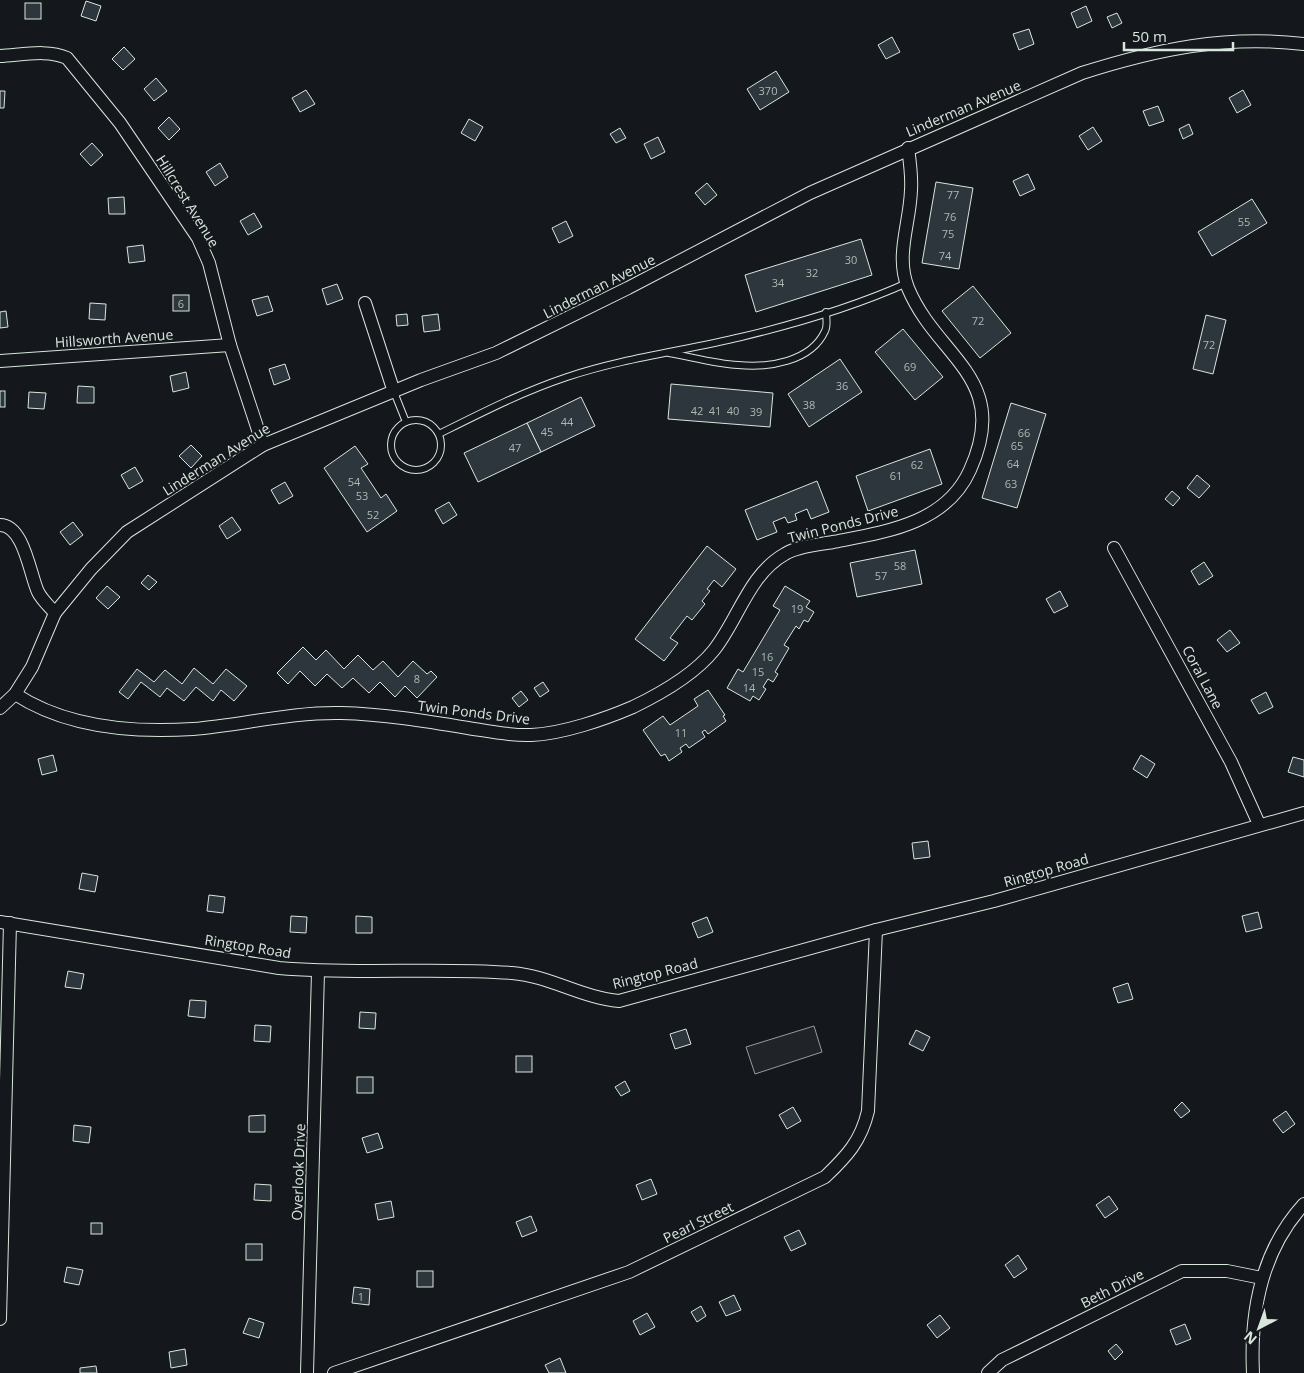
<svg xmlns="http://www.w3.org/2000/svg" width="1304" height="1373" viewBox="0 0 1304 1373" font-family="'Open Sans',sans-serif">
	<style>
		.green { fill: #202428; stroke: #939e99 }
		.building { fill: #2c363c; stroke: #d8e6dc }
		.lines { fill: none; stroke-linecap: round; stroke-linejoin: round }
		.service-casing { stroke: #d8e6dc; stroke-width: 8 }
		.minor-casing { stroke: #d8e6dc; stroke-width: 14 }
		.service { stroke: #14181c; stroke-width: 6 }
		.minor { stroke: #14181c; stroke-width: 12 }
		.labels { text-anchor: middle; dominant-baseline: central; stroke-width: 4; stroke-linejoin: round; paint-order: stroke }
		.number-label { font-size: 11px; fill: #adbab4 }
		.street-label { font-size: 14px; fill: #d8e6dc; stroke: #14181c }
	</style>
	<rect width="100%" height="100%" fill="#14181c"/>
	<path class="green" d="M814,1026L822,1052L755,1074L746,1047Z"/>
	<g class="building">
		<path d="M86,1L101,6L96,21L81,16Z"/>
		<rect x="25" y="3" width="16" height="16"/>
		<path d="M1086,6L1092,21L1077,28L1071,13Z"/>
		<path d="M1117,13L1122,23L1112,28L1107,17Z"/>
		<path d="M1029,29L1034,44L1019,50L1013,34Z"/>
		<path d="M892,37L900,52L886,59L878,45Z"/>
		<path d="M124,47L135,59L123,70L112,59Z"/>
		<path d="M776,71L789,92L760,110L747,89Z"/>
		<path d="M156,78L167,91L154,101L144,89Z"/>
		<path d="M306,90L315,104L300,112L292,98Z"/>
		<path d="M1243,90L1251,105L1237,113L1229,98Z"/>
		<path d="M0,91H5L4,108H0Z"/>
		<path d="M1158,106L1164,121L1149,126L1143,111Z"/>
		<path d="M169,117L180,129L169,140L158,128Z"/>
		<path d="M469,119L483,127L475,141L461,133Z"/>
		<path d="M1189,124L1193,134L1183,139L1179,129Z"/>
		<path d="M1093,127L1102,141L1088,150L1079,136Z"/>
		<path d="M620,128L626,138L616,143L610,134Z"/>
		<path d="M658,137L665,152L651,159L644,144Z"/>
		<path d="M92,143L103,155L91,166L80,154Z"/>
		<path d="M220,163L228,177L215,186L206,172Z"/>
		<path d="M1028,174L1035,189L1020,196L1013,181Z"/>
		<path d="M936,182L973,188L959,269L922,263Z"/>
		<path d="M707,183L717,195L705,205L695,193Z"/>
		<path d="M124,197L125,214H109L108,198Z"/>
		<path d="M1252,199L1267,223L1212,256L1198,232Z"/>
		<path d="M254,213L262,227L248,235L240,221Z"/>
		<path d="M566,221L573,236L559,243L552,228Z"/>
		<path d="M861,239L872,275L756,312L745,275Z"/>
		<path d="M143,245L145,261L129,263L127,247Z"/>
		<path d="M337,284L343,299L327,305L322,289Z"/>
		<path d="M973,286L1011,333L980,358L942,311Z"/>
		<rect x="173" y="295" width="16" height="16"/>
		<path d="M268,296L273,311L257,316L252,300Z"/>
		<path d="M90,303L106,304L105,320L89,319Z"/>
		<path d="M6,311L8,327L0,328V312Z"/>
		<path d="M407,314L408,325L397,326L396,315Z"/>
		<path d="M438,314L440,330L424,332L422,316Z"/>
		<path d="M1206,315L1226,320L1213,374L1193,369Z"/>
		<path d="M903,329L943,377L915,400L875,352Z"/>
		<path d="M840,359L862,392L809,427L788,394Z"/>
		<path d="M285,364L290,379L274,385L269,369Z"/>
		<path d="M186,372L189,388L173,392L170,376Z"/>
		<path d="M671,384L773,393L770,427L668,419Z"/>
		<path d="M78,386L94,387V403H77Z"/>
		<rect x="0" y="391" width="5" height="16"/>
		<path d="M29,392L46,393L44,409L28,408Z"/>
		<path d="M581,397L595,426L541,452L527,423Z"/>
		<path d="M1011,403L1046,414L1017,508L982,498Z"/>
		<path d="M527,423L541,452L478,482L464,453Z"/>
		<path d="M191,445L202,456L191,468L179,456Z"/>
		<path d="M355,446L368,464L361,468L381,498L386,494L397,511L367,532L324,468Z"/>
		<path d="M930,449L942,484L868,511L856,476Z"/>
		<path d="M135,467L143,481L129,489L121,475Z"/>
		<path d="M1197,475L1210,486L1199,498L1187,488Z"/>
		<path d="M817,481L829,512L811,519L807,509L795,514L797,520L788,523L785,517L773,522L777,532L757,540L745,510Z"/>
		<path d="M285,482L293,496L279,504L271,490Z"/>
		<path d="M1172,491L1180,498L1173,506L1165,499Z"/>
		<path d="M449,502L457,515L443,524L435,510Z"/>
		<path d="M232,517L241,530L227,539L219,526Z"/>
		<path d="M73,522L83,535L70,545L60,532Z"/>
		<path d="M707,546L736,569L722,587L714,580L707,589L710,591L702,601L705,604L692,620L687,616L670,638L678,643L664,661L635,639Z"/>
		<path d="M915,550L922,584L857,597L850,563Z"/>
		<path d="M1204,562L1213,576L1199,585L1191,571Z"/>
		<path d="M148,575L157,582L149,590L141,583Z"/>
		<path d="M107,586L120,597L108,609L96,598Z"/>
		<path d="M785,586L810,601L806,607L814,612L808,622L804,620L799,629L796,626L784,645L789,648L775,672L778,674L773,682L768,679L763,687L766,689L759,700L753,696L750,701L727,688L738,669L743,672L780,610L773,606Z"/>
		<path d="M1060,591L1068,606L1054,613L1046,599Z"/>
		<path d="M1230,630L1240,643L1227,652L1217,640Z"/>
		<path d="M303,647L316,660L326,650L344,669L358,655L373,670L383,661L398,677L413,661L427,674L431,671L437,677L417,698L405,686L395,697L380,682L369,693L353,678L342,688L327,674L315,686L300,671L288,684L277,673Z"/>
		<path d="M194,668L213,684L226,669L247,686L234,701L221,690L213,701L196,687L184,701L167,688L160,697L141,682L128,699L119,692L137,669L154,682L165,670L182,684Z"/>
		<path d="M543,682L549,691L540,697L534,688Z"/>
		<path d="M708,690L725,715L723,716L726,721L708,734L705,730L702,732L705,737L689,748L686,744L680,748L682,752L669,761L665,754L661,756L643,730L663,716L670,725L698,706L694,699Z"/>
		<path d="M521,691L528,700L519,707L512,698Z"/>
		<path d="M1266,692L1273,707L1259,714L1251,700Z"/>
		<path d="M53,755L57,771L42,775L38,759Z"/>
		<path d="M1141,755L1155,764L1147,778L1133,769Z"/>
		<path d="M1293,757L1304,760V777L1288,772Z"/>
		<path d="M928,841L930,857L914,859L912,843Z"/>
		<path d="M82,873L98,876L95,892L79,889Z"/>
		<path d="M209,895L225,897L223,913L207,911Z"/>
		<path d="M1258,912L1262,928L1246,932L1242,916Z"/>
		<path d="M291,916L307,917L306,933L290,932Z"/>
		<path d="M356,916L372,917V933H356Z"/>
		<path d="M707,917L713,932L698,938L692,923Z"/>
		<path d="M68,971L84,974L81,989L65,987Z"/>
		<path d="M1128,983L1133,999L1118,1003L1113,988Z"/>
		<path d="M190,1000L206,1001L205,1018L188,1016Z"/>
		<path d="M360,1012L376,1013L375,1029L359,1028Z"/>
		<path d="M255,1025L271,1026L270,1042L254,1041Z"/>
		<path d="M686,1029L691,1044L675,1049L670,1034Z"/>
		<path d="M916,1030L930,1037L923,1051L909,1044Z"/>
		<rect x="516" y="1056" width="16" height="16"/>
		<rect x="357" y="1077" width="16" height="16"/>
		<path d="M625,1081L630,1091L621,1096L615,1087Z"/>
		<path d="M1182,1102L1190,1111L1181,1118L1174,1110Z"/>
		<path d="M793,1107L801,1121L787,1129L779,1115Z"/>
		<path d="M1286,1111L1295,1124L1283,1133L1273,1120Z"/>
		<path d="M265,1115V1132H249V1116Z"/>
		<path d="M74,1125L91,1127L89,1143L73,1141Z"/>
		<path d="M378,1133L383,1148L367,1153L362,1138Z"/>
		<path d="M651,1179L657,1194L642,1200L636,1185Z"/>
		<path d="M255,1184L271,1185V1201L254,1200Z"/>
		<path d="M1109,1196L1118,1209L1105,1218L1096,1205Z"/>
		<path d="M391,1201L394,1217L378,1220L375,1204Z"/>
		<path d="M531,1216L537,1231L522,1237L516,1222Z"/>
		<rect x="91" y="1223" width="11" height="11"/>
		<path d="M799,1230L806,1244L791,1251L784,1237Z"/>
		<rect x="246" y="1244" width="16" height="16"/>
		<path d="M1018,1255L1027,1269L1014,1278L1005,1265Z"/>
		<path d="M67,1267L83,1270L79,1285L64,1282Z"/>
		<rect x="417" y="1271" width="16" height="16"/>
		<path d="M354,1287L370,1289L369,1305L352,1303Z"/>
		<path d="M734,1295L741,1310L726,1316L719,1302Z"/>
		<path d="M701,1306L706,1316L697,1322L691,1312Z"/>
		<path d="M647,1313L655,1327L640,1335L633,1321Z"/>
		<path d="M940,1315L950,1328L937,1338L927,1325Z"/>
		<path d="M249,1318L264,1323L259,1338L243,1333Z"/>
		<path d="M1185,1324L1191,1339L1176,1345L1170,1330Z"/>
		<path d="M1116,1344L1123,1352L1115,1360L1108,1351Z"/>
		<path d="M185,1349L187,1365L171,1368L169,1352Z"/>
		<path d="M560,1358L566,1373H549L545,1365Z"/>
		<path d="M96,1366L97,1373H80V1368Z"/>
	</g>
	<g class="lines">
		<defs>
			<g id="service">
				<path d="M669,353C692,357 715,364 738,365C768,368 811,362 825,331C828,326 826,318 826,312"/>
				<path d="M394,392L406,422"/>
				<circle cx="416" cy="445" r="25"/>
				<path d="M439,434C481,413 522,392 567,377C624,358 683,351 741,337C795,324 856,306 907,283"/>
			</g>
			<g id="minor">
				<path d="M0,56C21,55 48,49 67,58L120,123L198,238L209,263L230,345L263,445"/>
				<path d="M365,303L394,392"/>
				<path d="M0,361L230,345"/>
				<path d="M0,525C24,525 30,575 38,592C42,600 50,607 55,613"/>
				<path d="M1114,548L1231,762L1259,824"/>
				<path d="M15,694C67,728 132,733 193,729C242,725 291,712 341,713C383,714 426,721 468,728C488,731 510,736 531,735C562,734 605,719 633,707C662,693 694,675 714,650C738,620 749,574 785,554C798,546 817,545 833,542C885,532 946,524 970,470C1012,378 937,358 908,288C895,255 910,224 911,190C912,176 910,162 908,148"/>
				<path d="M0,708L15,694L32,667L55,613L91,569L127,532L263,445L421,380L496,353L628,288L810,193L1082,73C1158,49 1224,35 1304,44"/>
				<path d="M0,922L279,968C357,975 435,967 512,973C550,976 582,998 619,1001L876,930L994,901L1304,813"/>
				<path d="M0,1319L10,923"/>
				<path d="M307,1373L318,972"/>
				<path d="M334,1373L629,1272L825,1177C847,1156 861,1141 868,1111L876,930"/>
				<path d="M988,1373L1002,1360L1182,1271H1227L1262,1278"/>
				<path d="M1253,1373C1250,1312 1261,1251 1304,1204"/>
			</g>
		</defs>
		<use href="#service" class="service-casing"/>
		<use href="#minor" class="minor-casing"/>
		<use href="#service" class="service"/>
		<use href="#minor" class="minor"/>
	</g>
	<g class="labels">
		<g class="number-label">
			<text x="768" y="90">370</text>
			<text x="953" y="194">77</text>
			<text x="950" y="216">76</text>
			<text x="1244" y="221">55</text>
			<text x="948" y="233">75</text>
			<text x="945" y="255">74</text>
			<text x="851" y="259">30</text>
			<text x="812" y="272">32</text>
			<text x="778" y="282">34</text>
			<text x="181" y="303">6</text>
			<text x="978" y="320">72</text>
			<text x="1209" y="344">72</text>
			<text x="910" y="366">69</text>
			<text x="842" y="385">36</text>
			<text x="809" y="404">38</text>
			<text x="697" y="410">42</text>
			<text x="715" y="410">41</text>
			<text x="733" y="410">40</text>
			<text x="756" y="411">39</text>
			<text x="567" y="421">44</text>
			<text x="547" y="431">45</text>
			<text x="1024" y="432">66</text>
			<text x="1017" y="445">65</text>
			<text x="515" y="447">47</text>
			<text x="1013" y="463">64</text>
			<text x="917" y="464">62</text>
			<text x="896" y="475">61</text>
			<text x="354" y="481">54</text>
			<text x="1011" y="483">63</text>
			<text x="362" y="495">53</text>
			<text x="373" y="514">52</text>
			<text x="900" y="565">58</text>
			<text x="881" y="575">57</text>
			<text x="797" y="608">19</text>
			<text x="767" y="656">16</text>
			<text x="758" y="671">15</text>
			<text x="417" y="678">8</text>
			<text x="749" y="687">14</text>
			<text x="681" y="732">11</text>
			<text x="361" y="1296">1</text>
		</g>
		<g class="street-label">
			<text transform="translate(963 108) rotate(-23)">Linderman Avenue</text>
			<text transform="translate(188 201) rotate(58)">Hillcrest Avenue</text>
			<text transform="translate(599 286) rotate(-27)">Linderman Avenue</text>
			<text transform="translate(114 338) rotate(-4)">Hillsworth Avenue</text>
			<text transform="translate(216 459) rotate(-32)">Linderman Avenue</text>
			<text transform="translate(843 524) rotate(-14)">Twin Ponds Drive</text>
			<text transform="translate(1203 677) rotate(62)">Coral Lane</text>
			<text transform="translate(474 712) rotate(7)">Twin Ponds Drive</text>
			<text transform="translate(1046 870) rotate(-16)">Ringtop Road</text>
			<text transform="translate(248 946) rotate(9)">Ringtop Road</text>
			<text transform="translate(655 973) rotate(-14)">Ringtop Road</text>
			<text transform="translate(298 1172) rotate(-88)">Overlook Drive</text>
			<text transform="translate(698 1222) rotate(-26)">Pearl Street</text>
			<text transform="translate(1112 1288) rotate(-27)">Beth Drive</text>
		</g>
	</g>
	<g transform="translate(1259 1328) rotate(221)" stroke="#14181c" stroke-width="4" paint-order="stroke">
	<path d="M0-4L9 19L0 12L-9 19Z" fill="#d8e6dc"/>
	<text y="-8" font-size="14" font-weight="bold" text-anchor="middle" fill="#d8e6dc">N</text>
	</g>
	<path d="M1124 42v8h109v-8" fill="none" stroke="#d8e6dc" stroke-width="2.5"/>
	<text x="1132" y="42" font-size="15" fill="#d8e6dc" stroke="#14181c" stroke-width="4" paint-order="stroke">50 m</text>
</svg>
